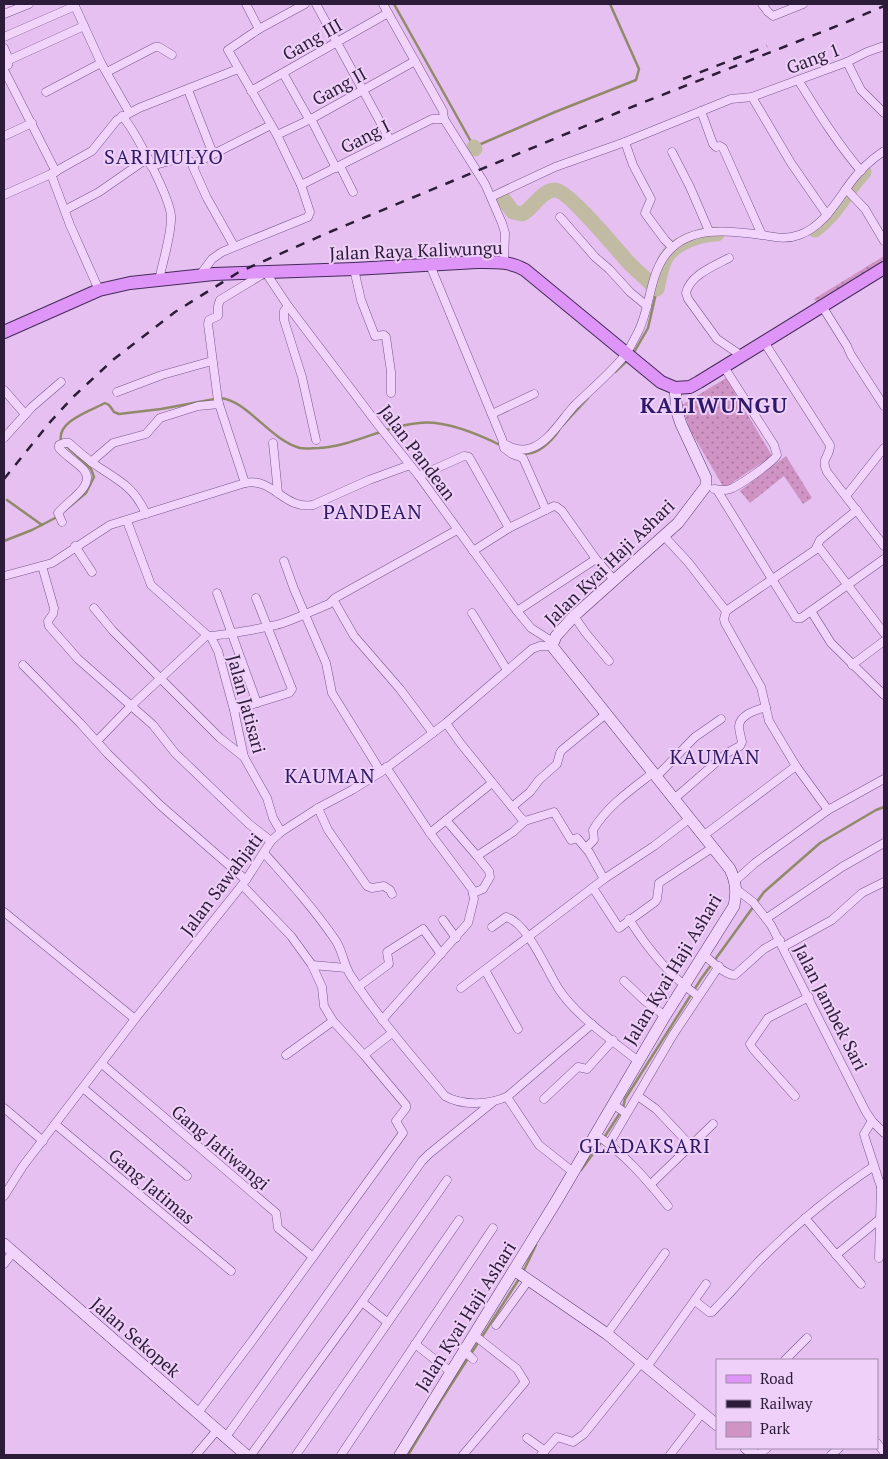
<svg xmlns="http://www.w3.org/2000/svg" width="888" height="1459" viewBox="0 0 888 1459" font-family="'PT Serif',serif">
	<style>
		.green { fill: url(#green-dots) }
		.lines { fill: none; stroke-linecap: round; stroke-linejoin: round }
		.stream { stroke: #918a69; stroke-width: 2.5 }
		.river { stroke: #c2bba3; stroke-width: 15 }
		.street-casing { stroke: #76578b; stroke-width: 9 }
		.secondary-casing { stroke: #563a6c; stroke-width: 12 }
		.primary-casing { stroke: #432b58; stroke-width: 14 }
		.street { stroke: #f2d3fb; stroke-width: 8 }
		.secondary { stroke: #f2d3fb; stroke-width: 11 }
		.primary { stroke: #de95f7; stroke-width: 12 }
		.rail { stroke: #2c1c39; stroke-width: 2.5; stroke-dasharray: 9 9; stroke-linecap: butt }
		.labels { text-anchor: middle; dominant-baseline: central; stroke-width: 4; stroke-linejoin: round; paint-order: stroke }
		.street-label { font-size: 18px; fill: #2c1c39; stroke: #efd0f8 }
		.quarter-label { font-size: 20px; letter-spacing: 1px; fill: #2e1969; stroke: #efd0f8 }
		.district-label { font-size: 22px; font-weight: bold; letter-spacing: 1px; fill: #2e1969; stroke: #efd0f8 }
	</style>
	<defs>
		<pattern id="green-dots" width="8" height="8" patternUnits="userSpaceOnUse" patternTransform="scale(1.25)"><rect width="8" height="8" fill="#cf93c4"/><path d="M2 2h.1M6 6h.1" fill="none" stroke="#a877a0" stroke-width="1.8" stroke-linecap="round"/></pattern>
	</defs>
	<rect width="100%" height="100%" fill="#e5c0f1"/>
	<g class="green">
		<path d="M884,256V268L818,304L814,299Z"/>
		<path d="M726,378L772,456L724,488L689,428L682,405Z"/>
		<path d="M786,456L812,498L803,504L784,476L750,503L740,491Z"/>
	</g>
	<g class="lines">
		<g class="stream">
			<path d="M394,4L474,147L555,112L636,80L639,69L610,4"/>
			<path d="M633,354L648,328L657,289"/>
			<path d="M615,372L628,360"/>
			<path d="M563,425L588,398"/>
			<path d="M522,453C536,457 552,441 559,430"/>
			<path d="M7,500L42,525"/>
			<path d="M63,512L86,493L94,477L91,469L61,441C57,421 90,411 105,403L109,405L114,412L119,414L161,409L220,398C247,400 270,440 300,448C306,449 313,448 319,448C354,446 384,426 419,423C446,420 478,434 502,446"/>
			<path d="M4,541L32,530L57,517"/>
			<path d="M623,1108L625,1099L701,979L764,892L820,843L876,810L884,807"/>
			<path d="M581,1170L598,1147L620,1113"/>
			<path d="M523,1272L536,1245"/>
			<path d="M408,1455L440,1402L519,1279"/>
		</g>
		<g class="river">
			<path d="M474,147L475,149"/>
			<path d="M502,197L513,212L522,214C534,208 540,191 555,190C568,190 617,250 628,262C637,271 647,280 657,289C659,279 661,267 666,258C674,243 701,234 717,234"/>
			<path d="M815,230C839,212 845,192 864,172"/>
		</g>
		<defs>
			<g id="street">
				<path d="M74,4L101,63L129,112"/>
				<path d="M246,4L259,29"/>
				<path d="M316,4L390,140"/>
				<path d="M383,4L443,111L444,119L485,184L502,223L505,233L504,262"/>
				<path d="M762,4L768,12L773,16L803,4"/>
				<path d="M4,14L29,4"/>
				<path d="M4,37L75,6"/>
				<path d="M4,48L9,60L8,65"/>
				<path d="M9,60L84,26"/>
				<path d="M847,62L861,90L884,113"/>
				<path d="M4,70L56,172"/>
				<path d="M107,72L155,47H159L172,55"/>
				<path d="M283,73L309,119"/>
				<path d="M798,80C818,112 837,143 861,171"/>
				<path d="M188,90L213,154"/>
				<path d="M251,91L388,13"/>
				<path d="M46,92L101,63"/>
				<path d="M752,97L791,163L827,215"/>
				<path d="M701,111L713,144L716,147L720,146L723,148L762,235"/>
				<path d="M122,116C135,130 170,198 171,216C172,234 162,263 159,281"/>
				<path d="M311,119L336,168"/>
				<path d="M277,135L311,119L415,61"/>
				<path d="M4,136L32,123"/>
				<path d="M625,142L633,165L651,199L645,213L665,240L672,247"/>
				<path d="M672,152L690,187L709,231"/>
				<path d="M151,166L182,158H185L194,164"/>
				<path d="M340,166L353,192"/>
				<path d="M51,174L70,225L99,290"/>
				<path d="M301,185L432,119H444"/>
				<path d="M846,189L865,209L884,241"/>
				<path d="M4,195L51,174L92,151L117,120L139,108L238,69"/>
				<path d="M491,197L555,167L625,142L731,99L752,97L847,62L867,52L884,46"/>
				<path d="M65,210L99,192L148,158"/>
				<path d="M560,217L595,257L609,269L630,292L647,306"/>
				<path d="M234,246L207,198L193,167L196,163L271,125"/>
				<path d="M729,258C714,266 690,275 686,293L688,299L717,339L742,356"/>
				<path d="M430,265L502,439L504,448L512,454L523,458L546,510"/>
				<path d="M354,269L361,300L375,336L384,335L386,337L391,372V393"/>
				<path d="M266,273L288,306L379,426L419,476L517,611L531,628L553,642"/>
				<path d="M200,275L212,259L222,252L308,217L310,212L301,185L277,135L228,50L259,29L305,4"/>
				<path d="M288,306L284,311V320L302,377L316,440"/>
				<path d="M822,306L847,346L851,355L884,406"/>
				<path d="M764,342L830,445C830,458 820,457 827,472L884,546"/>
				<path d="M4,390L25,414"/>
				<path d="M117,392L162,375L212,361"/>
				<path d="M492,414L534,394"/>
				<path d="M4,438L32,407L61,382"/>
				<path d="M273,443L278,493"/>
				<path d="M503,443C511,448 521,452 531,448C548,443 562,419 574,406C591,389 610,374 625,355C630,348 634,340 638,332C650,309 649,279 664,257C686,225 728,230 762,235C775,237 786,240 799,235C823,227 837,201 851,182C860,170 872,159 884,151"/>
				<path d="M91,462L113,443L146,434L160,418L198,406L219,404"/>
				<path d="M419,476L464,456L469,457L509,528"/>
				<path d="M245,483L218,401L208,324L209,320L218,316V306L220,300L263,274"/>
				<path d="M714,489C720,490 724,491 730,489C739,486 772,463 777,455L774,445L724,367"/>
				<path d="M717,490L796,618H801L884,559"/>
				<path d="M846,496L884,448"/>
				<path d="M127,521L151,585L207,635"/>
				<path d="M62,522L58,513C67,501 98,485 83,469C75,461 66,456 59,448V445L64,443H69C79,452 89,461 100,468C122,482 135,489 146,514"/>
				<path d="M664,536L688,562L726,611L724,619L725,623L761,687L769,721L796,766L828,810"/>
				<path d="M75,546L92,572"/>
				<path d="M818,546L884,633"/>
				<path d="M473,551L509,528L554,506L557,507L562,511L596,559"/>
				<path d="M284,561L294,589L326,663L332,693L381,772"/>
				<path d="M42,566L54,608L53,614L48,621L49,626L78,659L153,725L175,753L249,824L271,841"/>
				<path d="M4,576L52,563L110,525L245,483C273,477 284,510 313,505L369,480L410,465"/>
				<path d="M217,593L257,703"/>
				<path d="M334,601L354,636L400,689L433,733"/>
				<path d="M94,608L113,631L220,738L244,757"/>
				<path d="M517,611L596,559L614,580"/>
				<path d="M726,611L815,550L820,540L857,510"/>
				<path d="M811,611L831,643L884,695"/>
				<path d="M472,613L507,670"/>
				<path d="M574,616L585,632L609,661"/>
				<path d="M211,637L218,651L234,710L244,757L267,798L273,818L281,832"/>
				<path d="M23,665L80,723L108,754L160,805L246,880"/>
				<path d="M852,665L884,641"/>
				<path d="M234,710L289,693L292,689L256,598"/>
				<path d="M446,723L461,744L521,818L525,821L554,812L571,840L577,838L589,852L604,879"/>
				<path d="M97,741L131,706L207,635C213,638 274,626 283,623C298,618 314,610 329,604L335,598L457,530"/>
				<path d="M657,776L695,737L721,719"/>
				<path d="M674,799L727,753L740,746L742,742C741,737 739,731 739,726C740,714 757,710 766,707"/>
				<path d="M512,807L530,792L539,780L557,764L560,753L562,750L606,714"/>
				<path d="M318,808L328,830L367,886L372,888L384,886L390,890L392,894"/>
				<path d="M446,820L477,856L513,832L525,821"/>
				<path d="M430,833L492,783"/>
				<path d="M703,836L796,766"/>
				<path d="M586,848L594,840L593,830C607,806 632,789 654,772"/>
				<path d="M264,853C289,881 315,910 336,941C343,952 344,966 351,976C379,1019 413,1057 445,1096C462,1106 490,1105 508,1096L592,1024"/>
				<path d="M735,881L755,863L828,810L884,779"/>
				<path d="M242,885L291,936L312,965L322,987L324,1006L333,1021L364,1055L392,1033"/>
				<path d="M593,888L619,928L655,902L657,899L659,883L712,848"/>
				<path d="M736,889L753,902L771,925L866,1112L872,1121L884,1133"/>
				<path d="M473,893L483,889L490,877L489,871L477,856"/>
				<path d="M4,912L135,1019"/>
				<path d="M767,918L842,867L884,843"/>
				<path d="M629,919C647,948 670,976 698,996"/>
				<path d="M443,920L456,938"/>
				<path d="M492,927L506,917C527,922 547,971 558,988C576,1016 612,1040 638,1061"/>
				<path d="M783,947L832,920L862,893L884,882"/>
				<path d="M703,954C712,961 724,975 735,975L764,949L780,940"/>
				<path d="M312,965L346,968"/>
				<path d="M485,970L518,1029"/>
				<path d="M624,981L645,1001L665,1016"/>
				<path d="M358,987L389,964L387,952L423,929L441,954"/>
				<path d="M461,988L604,879L654,846L689,819"/>
				<path d="M382,1020L468,923L474,899L472,889L430,833L386,767"/>
				<path d="M286,1055L333,1021"/>
				<path d="M102,1064L276,1213L278,1228L313,1257"/>
				<path d="M83,1088L187,1176"/>
				<path d="M638,1096L656,1109L691,1146"/>
				<path d="M795,1096L753,1049L750,1044L768,1018L809,997"/>
				<path d="M507,1097L539,1145L573,1172"/>
				<path d="M544,1099L578,1067L587,1069L613,1040"/>
				<path d="M613,1104L624,1112"/>
				<path d="M4,1108L43,1141"/>
				<path d="M872,1121L864,1134L866,1141L881,1187L884,1192"/>
				<path d="M55,1124L231,1271"/>
				<path d="M595,1134C624,1153 647,1180 668,1206"/>
				<path d="M609,1144L673,1035L719,966"/>
				<path d="M651,1184L713,1124"/>
				<path d="M4,1196L23,1166L135,1019L246,880L271,841L281,832L318,808L352,790L381,772L446,723L532,649L540,646H552"/>
				<path d="M805,1218L861,1284"/>
				<path d="M836,1255L881,1218"/>
				<path d="M879,1258L881,1187"/>
				<path d="M4,1264L13,1252"/>
				<path d="M695,1301L709,1312H712C728,1296 743,1278 759,1261C794,1226 832,1194 874,1166"/>
				<path d="M387,1322L362,1302L447,1180"/>
				<path d="M496,1325L528,1281"/>
				<path d="M607,1334L665,1253"/>
				<path d="M415,1344L451,1372"/>
				<path d="M464,1351L473,1359"/>
				<path d="M785,1360L807,1338"/>
				<path d="M647,1367L706,1284"/>
				<path d="M197,1414L252,1341L403,1133L396,1121L406,1108V1105L364,1055"/>
				<path d="M226,1437L422,1161L429,1154L493,1102"/>
				<path d="M527,1438L545,1451"/>
				<path d="M877,1443L884,1452"/>
				<path d="M196,1455L218,1429"/>
				<path d="M251,1455L362,1302"/>
				<path d="M296,1455L459,1220"/>
				<path d="M341,1455L493,1228"/>
				<path d="M463,1455L525,1382L517,1369L474,1335"/>
				<path d="M541,1455L557,1437L573,1442L584,1434L641,1363"/>
				<path d="M670,1455L702,1413"/>
				<path d="M758,1455L767,1448"/>
				<path d="M831,1455L839,1448"/>
			</g>
			<g id="secondary">
				<path d="M4,1244L246,1455"/>
				<path d="M514,1270L607,1334L717,1425"/>
				<path d="M746,1448L756,1455"/>
				<path d="M400,1455L557,1200L665,1016L734,906C737,892 736,882 730,869L552,646L556,636L574,616L678,523L706,486V478L681,424L677,412L675,388"/>
			</g>
			<path id="primary" d="M4,332L99,290L130,283L214,274L354,269L477,262C495,262 510,261 525,270L661,382L675,388L690,387L699,382L884,268"/>
		</defs>
		<use href="#street" class="street-casing"/>
		<use href="#secondary" class="secondary-casing"/>
		<use href="#primary" class="primary-casing"/>
		<use href="#street" class="street"/>
		<use href="#secondary" class="secondary"/>
		<use href="#primary" class="primary"/>
		<g class="rail">
			<path d="M683,79L767,46"/>
			<path d="M4,479L51,421L73,397L114,359L175,312L239,272L332,231L619,112L842,24L884,6"/>
		</g>
	</g>
	<g class="labels">
		<g class="street-label">
			<text transform="translate(312 39) rotate(-30)">Gang III</text>
			<text transform="translate(813 58) rotate(-21)">Gang 1</text>
			<text transform="translate(339 86) rotate(-29)">Gang II</text>
			<text transform="translate(365 136) rotate(-27)">Gang I</text>
			<text transform="translate(416 250) rotate(-2)">Jalan Raya Kaliwungu</text>
			<text transform="translate(418 452) rotate(53)">Jalan Pandean</text>
			<text transform="translate(609 562) rotate(-44)">Jalan Kyai Haji Ashari</text>
			<text transform="translate(247 704) rotate(75)">Jalan Jatisari</text>
			<text transform="translate(221 884) rotate(-53)">Jalan Sawahjati</text>
			<text transform="translate(672 969) rotate(-59)">Jalan Kyai Haji Ashari</text>
			<text transform="translate(831 1007) rotate(63)">Jalan Jambek Sari</text>
			<text transform="translate(221 1147) rotate(40)">Gang Jatiwangi</text>
			<text transform="translate(152 1186) rotate(40)">Gang Jatimas</text>
			<text transform="translate(465 1316) rotate(-58)">Jalan Kyai Haji Ashari</text>
			<text transform="translate(136 1337) rotate(41)">Jalan Sekopek</text>
		</g>
		<g class="quarter-label">
			<text x="164" y="156">SARIMULYO</text>
			<text x="373" y="511">PANDEAN</text>
			<text x="715" y="756">KAUMAN</text>
			<text x="330" y="775">KAUMAN</text>
			<text x="645" y="1145">GLADAKSARI</text>
		</g>
		<g class="district-label">
			<text x="714" y="404">KALIWUNGU</text>
		</g>
	</g>
	<rect width="888" height="1459" fill="none" stroke="#2c1c39" stroke-width="10"/>
	<rect x="716" y="1359" width="162" height="90" fill="#efd0f8" stroke="#a188ac"/>
	<rect x="726" y="1375" width="25" height="8" fill="#de95f7" stroke="#a188ac"/>
	<text x="760" y="1384" font-size="15" fill="#2c1c39">Road</text>
	<rect x="726" y="1400" width="25" height="8" fill="#2c1c39" stroke="#a188ac"/>
	<text x="760" y="1409" font-size="15" fill="#2c1c39">Railway</text>
	<rect x="726" y="1422" width="25" height="15" fill="#cf93c4" stroke="#a188ac"/>
	<text x="760" y="1434" font-size="15" fill="#2c1c39">Park</text>
</svg>
